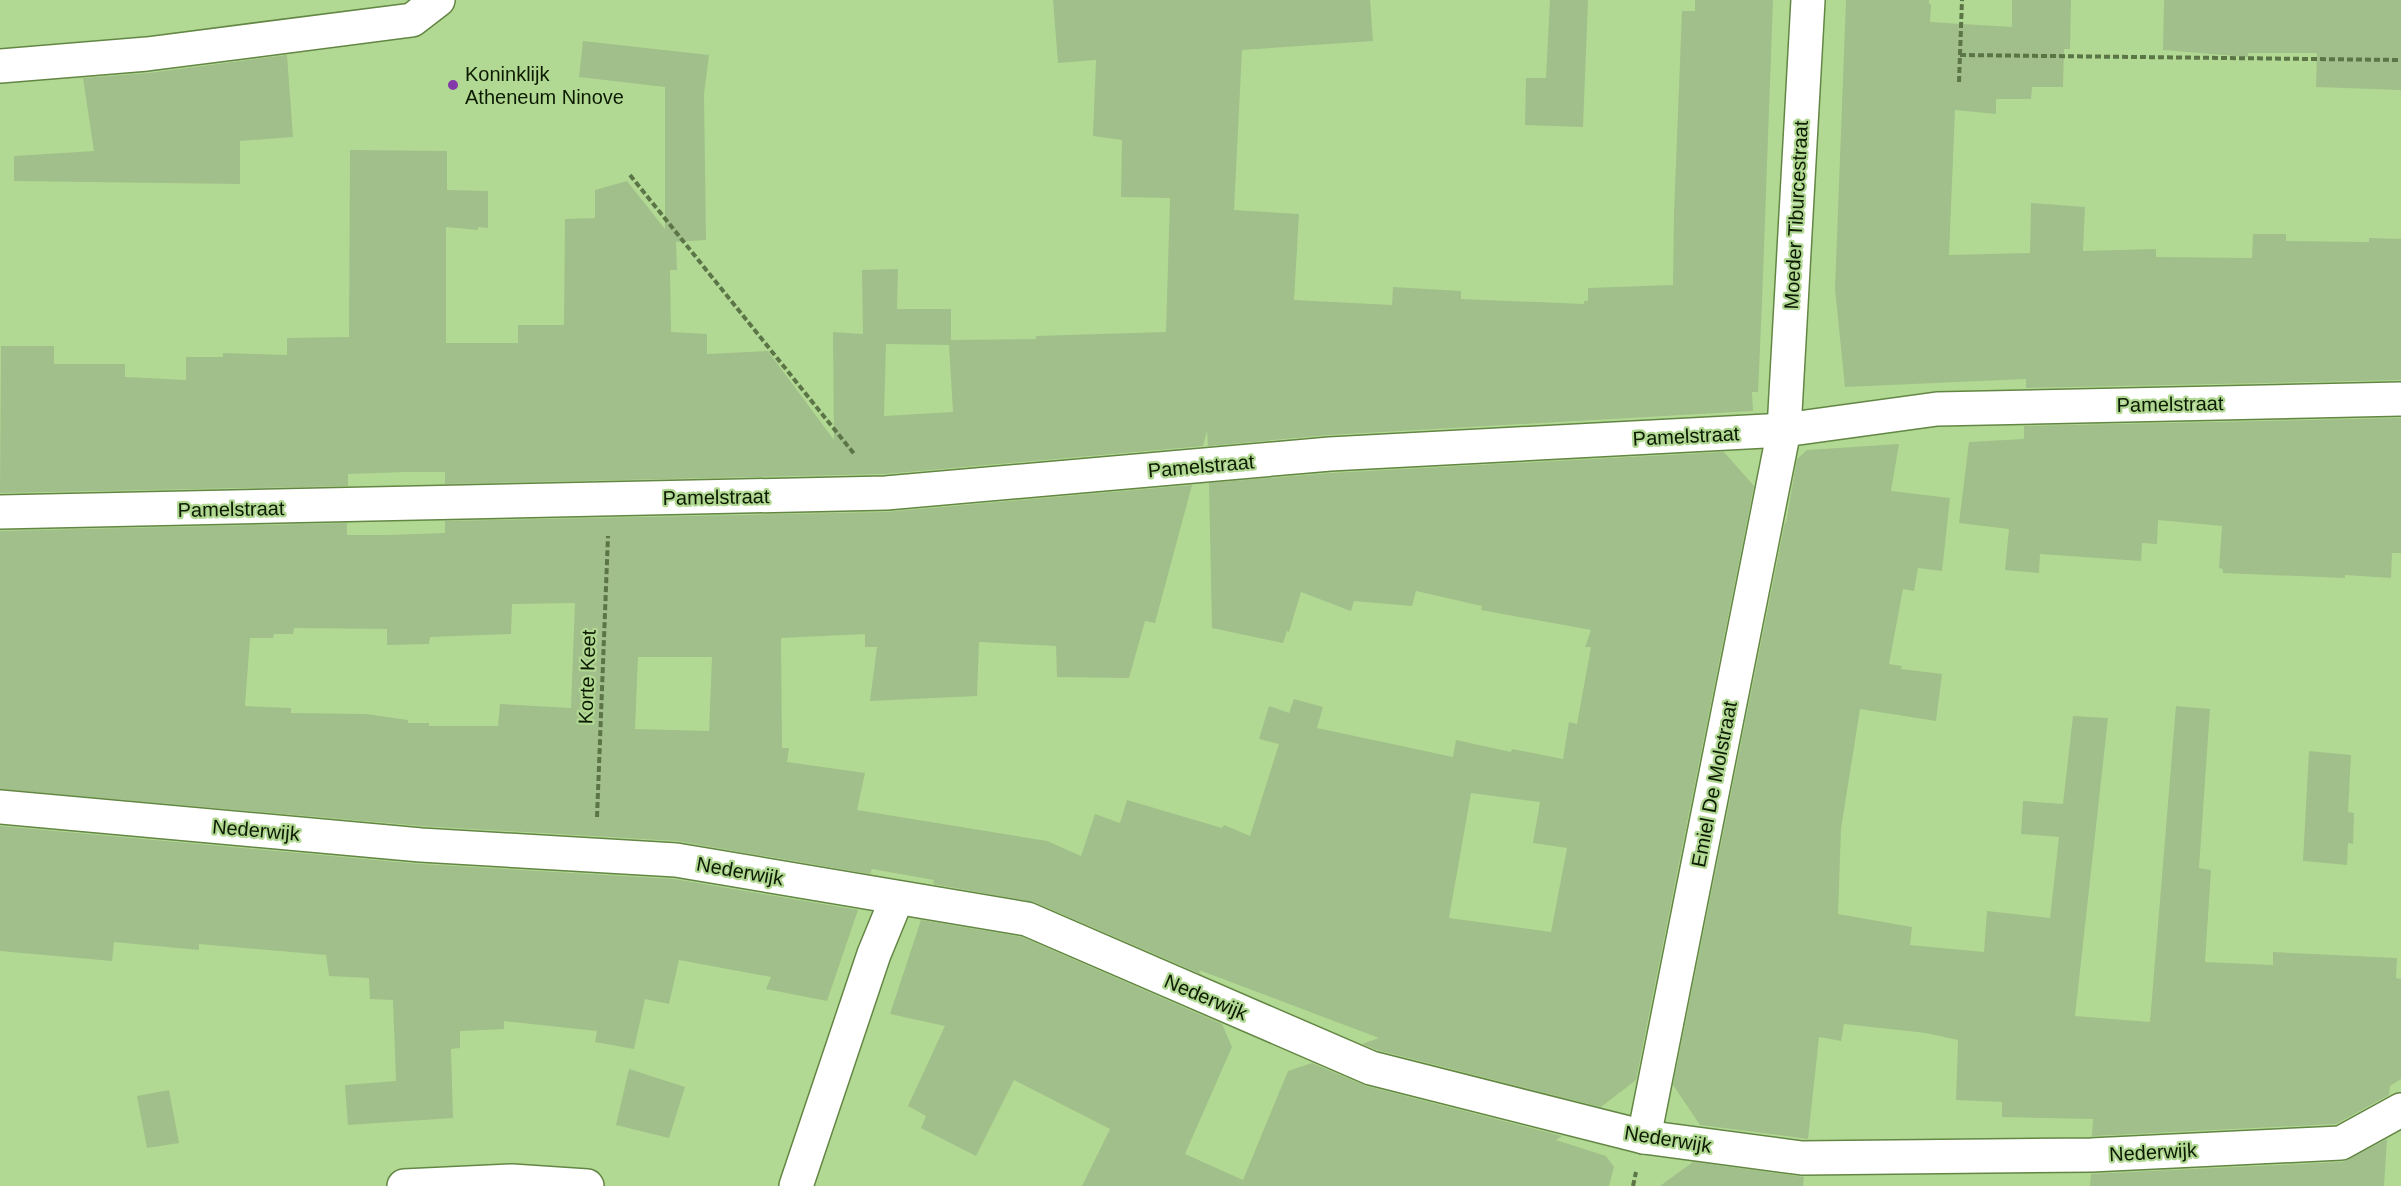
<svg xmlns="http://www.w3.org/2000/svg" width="2401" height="1186" viewBox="0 0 2401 1186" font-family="Helvetica,sans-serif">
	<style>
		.building { fill: #a1bf8a; fill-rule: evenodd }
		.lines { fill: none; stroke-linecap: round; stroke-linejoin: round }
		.minor-casing { stroke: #638644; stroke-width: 36 }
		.path { stroke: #5b7547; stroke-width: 4; stroke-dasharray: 6 3; stroke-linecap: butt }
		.minor { stroke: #fff; stroke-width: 33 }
		.poi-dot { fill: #8339aa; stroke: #b2d993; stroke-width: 2 }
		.labels { text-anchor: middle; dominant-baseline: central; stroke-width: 4.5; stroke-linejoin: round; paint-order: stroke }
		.poi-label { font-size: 20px; fill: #0d1b02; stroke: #b2d993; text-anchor: start }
		.street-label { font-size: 20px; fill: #0d1b02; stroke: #b2d993 }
	</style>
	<rect width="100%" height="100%" fill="#b2d993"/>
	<g class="building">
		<path d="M1053,0H1370L1373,41L1242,50L1234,210L1299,214L1294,300L1392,305L1393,287L1461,291V299L1584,304V301H1588V288L1673,285L1674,213L1682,11H1695V0H1773L1762,302L1758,392H1752L1753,411L1329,435L1208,446L1207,431L1203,446L885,474L445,484V472H406L348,474V486L0,493L1,346H54V364H125V377L186,380V357H223V353L287,355V338L349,337L350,150L447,151V190L488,191V228L478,227V230L446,227V343H518V325H564L565,219L595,218V190L627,181L665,229V87L579,77L583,41L709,55L704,94L706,240L676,242L677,270H670L671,332L707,334V354L768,351L834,440L833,332L863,334L862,270L898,269L897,309H951V340L1036,339V336L1166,332L1170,198L1121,197L1122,140L1093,136L1096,60L1058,63ZM886,344L949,345L953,412L884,416Z"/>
		<path d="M1550,0H1588L1583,127L1525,125L1526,78H1546Z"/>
		<path d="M1846,0H1929V4H1931L1930,22L2012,27V0H2071L2070,49H2064L2063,87H2032L2031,99H1996V114L1955,110L1949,255L2030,253L2031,203L2085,207L2083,251L2156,249V257L2252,258L2253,234H2286V241L2369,242V238L2401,239V380L2026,388V379L1845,387L1835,289Z"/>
		<path d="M2164,0H2401V90L2316,87L2317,53H2248V57L2163,50Z"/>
		<path d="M287,55L293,137L240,141V184L14,181V156L94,151L83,78L149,73Z"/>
		<path d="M2401,418V553H2392L2391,578L2345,575V578L2223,573V569L2219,568L2222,526L2158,520L2157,544L2142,543L2141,561L2040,554L2039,573L2005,570L2009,529L1959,523L1969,442L2024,439V426Z"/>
		<path d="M1899,444L1891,491L1950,498L1942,571L1918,568L1914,591L1903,589L1889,664L1902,666L1901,669L1942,674L1936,721L1860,709L1841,829L1838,914L1912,927L1910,945L1984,952L1987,911L2050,918L2059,837L2021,834L2023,801L2063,804L2073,716L2108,718L2075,1016L2150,1022L2176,706L2210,709L2199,868L2211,870L2205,962L2273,965V952L2397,958L2396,978L2401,979V1079L2390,1086L2389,1095L2336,1124L2092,1136L2093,1119L2002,1117V1102L1956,1100L1958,1040L1926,1033L1844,1024L1841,1041L1819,1037L1808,1139L1700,1125L1673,1085L1785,522L1786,523L1797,459L1807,450Z"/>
		<path d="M1724,452L1754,486L1636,1080L1601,1107L1377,1050L1362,1044L1379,1038L1199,970L1201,974L1034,902L933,884L934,880L872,869L870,874L677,841L422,826L0,789V531L347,523V535H388L445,533V521L886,512L1192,485L1155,623L1145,621L1129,678L1057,677L1056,646L979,642L977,696L870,701L877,647H865V634L781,638L782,748H789L787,762L865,773L857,810L1047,841L1081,856L1095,814L1120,823L1127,800L1222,828L1224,825L1250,836L1279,744L1259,739L1269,706L1289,713L1294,699L1323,707L1317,728L1453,757L1456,740L1511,752L1512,749L1563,759L1569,722L1577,724L1591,647H1585L1591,630L1481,610L1482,606L1416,591L1412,606L1354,601L1351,611L1301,592L1289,632L1287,631L1283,643L1212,628L1209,483L1331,473ZM575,603L571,708L500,704L498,726H429V723H408V720L366,714L291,713V708L245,706L250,638H273L274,634H293L294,628L387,629V645L429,644L430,637L511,634L512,604ZM638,657H712L709,731L635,729ZM1471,793L1540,802L1533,843L1567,848L1551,932L1449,918Z"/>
		<path d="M2309,751L2351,755L2348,812L2354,813L2353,844L2348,843L2347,865L2303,861Z"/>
		<path d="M0,826L420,864L674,879L858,910L827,1001L766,989L771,977L679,960L669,1004L645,999L634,1049L595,1042L597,1031L504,1021V1029L460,1031V1048L451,1049L453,1118L348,1125L345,1085L396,1081L393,1000L370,999L369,978L329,976L326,955L199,944V950L114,942L112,961L0,951Z"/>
		<path d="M921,920L1022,937L1222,1024L1232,1047L1185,1154L1243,1180L1288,1071L1312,1063L1366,1086L1562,1136L1556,1140L1606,1156L1614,1167L1609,1186H1082L1110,1129L1014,1080L976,1156L921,1128L926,1116L908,1106L945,1026L890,1014Z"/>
		<path d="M629,1069L685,1087L669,1138L616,1125Z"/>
		<path d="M169,1090L179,1143L147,1148L137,1096Z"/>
		<path d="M2387,1139L2384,1186H2090L2091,1174L2342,1162Z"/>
		<path d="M1693,1162L1804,1177L1803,1186H1660Z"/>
	</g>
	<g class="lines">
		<defs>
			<g id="minor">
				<path d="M0,66L147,54L412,20L438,0"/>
				<path d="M0,512L886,493L1330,454L1784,430L1937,409L2401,399"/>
				<path d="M0,807L421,845L676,860L1027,919L1371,1068L1644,1137L1802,1158L2091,1155L2341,1143L2401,1110"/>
				<path d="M1644,1137L1784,430L1808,0"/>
				<path d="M404,1186L512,1181L587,1186"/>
				<path d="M796,1186L874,954L897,898"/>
			</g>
		</defs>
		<use href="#minor" class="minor-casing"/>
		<g class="path">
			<path d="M1960,55L2401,60"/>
			<path d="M1959,82L1962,0"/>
			<path d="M630,175L855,455"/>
			<path d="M597,817L608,536"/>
			<path d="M1633,1186L1636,1172"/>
		</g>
		<use href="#minor" class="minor"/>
	</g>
	<circle class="poi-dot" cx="453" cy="85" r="6"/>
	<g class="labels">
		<g class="poi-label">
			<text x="465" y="74">Koninklijk<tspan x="465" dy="23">Atheneum Ninove</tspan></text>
		</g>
		<g class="street-label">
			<text transform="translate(1796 215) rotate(-87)">Moeder Tiburcestraat</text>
			<text transform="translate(2170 404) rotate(-1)">Pamelstraat</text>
			<text transform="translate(1686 436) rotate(-3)">Pamelstraat</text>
			<text transform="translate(1201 466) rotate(-5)">Pamelstraat</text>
			<text transform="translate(716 497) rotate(-1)">Pamelstraat</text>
			<text transform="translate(231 509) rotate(-1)">Pamelstraat</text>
			<text transform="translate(587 677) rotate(-88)">Korte Keet</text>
			<text transform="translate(1714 784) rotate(-79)">Emiel De Molstraat</text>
			<text transform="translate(256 830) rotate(5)">Nederwijk</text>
			<text transform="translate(740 871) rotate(10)">Nederwijk</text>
			<text transform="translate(1206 997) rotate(23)">Nederwijk</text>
			<text transform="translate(1668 1139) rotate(9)">Nederwijk</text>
			<text transform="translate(2153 1152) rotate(-3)">Nederwijk</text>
		</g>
	</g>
</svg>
